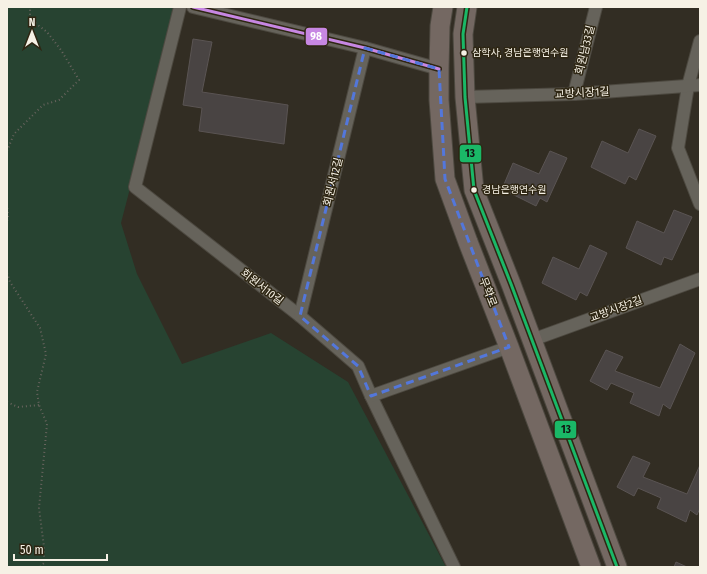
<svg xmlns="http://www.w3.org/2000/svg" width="707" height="574" viewBox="0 0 707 574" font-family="'Fira Sans Condensed','Noto Sans KR',sans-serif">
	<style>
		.green { fill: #274331 }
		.building { fill: #494443; stroke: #5a5453 }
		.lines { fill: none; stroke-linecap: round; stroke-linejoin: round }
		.minor-casing { stroke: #4d4940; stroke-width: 14 }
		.primary-casing { stroke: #4d4940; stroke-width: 21 }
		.path { stroke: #68645e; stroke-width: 2; stroke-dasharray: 1 3; stroke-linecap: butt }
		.minor { stroke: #66635b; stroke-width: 12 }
		.primary { stroke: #746862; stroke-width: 19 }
		.bus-1-casing { stroke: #2e2613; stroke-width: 6 }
		.bus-2-casing { stroke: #2e2613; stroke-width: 6 }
		.bus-1 { stroke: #1ab867; stroke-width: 3 }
		.bus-2 { stroke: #c787e3; stroke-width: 3 }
		.marked { fill: none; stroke: #5377db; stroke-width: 3; stroke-dasharray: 8 5; stroke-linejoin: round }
		.bus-dot { fill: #f6f1e5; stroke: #2e2613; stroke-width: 1.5 }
		.labels { text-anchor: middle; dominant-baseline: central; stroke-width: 3; stroke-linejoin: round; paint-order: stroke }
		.bus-label { font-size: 10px; fill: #f6f1e5; stroke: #2e2613; text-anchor: start }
		.street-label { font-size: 11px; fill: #f6f1e5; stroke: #2e2613 }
		.line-badge { stroke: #2e2613; stroke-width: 1.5 }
		.badge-label { font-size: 11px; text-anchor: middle; font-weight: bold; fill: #fff }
		.pale-badge-label { font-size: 11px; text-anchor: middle; font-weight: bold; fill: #111 }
	</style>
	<rect width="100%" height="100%" fill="#322d23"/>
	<path class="green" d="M7,7H177L121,223L137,274L182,364L271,333L348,382L446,567H7Z"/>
	<g class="building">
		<path d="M193,39L212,42L202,92L288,105L284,144L199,131L202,108L183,105Z"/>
		<path d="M639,129L656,136L636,180L629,176L625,184L591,167L602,141L628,153Z"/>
		<path d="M550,151L567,158L547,202L540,198L536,206L502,189L513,163L539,174Z"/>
		<path d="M674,210L692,217L672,260L664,257L661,265L626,248L637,221L664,233Z"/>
		<path d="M590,245L607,253L587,296L580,292L576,300L542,283L553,257L579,269Z"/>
		<path d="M680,344L695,353L670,409L663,404L659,416L630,403L634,393L611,383L607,390L590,381L606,350L623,357L615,371L660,388Z"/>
		<path d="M633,456L650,463L643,477L687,494L700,465V508L697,515L690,510L686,522L657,508L661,498L638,488L634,496L617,487Z"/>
		<path d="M676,562L687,567H674Z"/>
	</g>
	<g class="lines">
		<defs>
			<g id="minor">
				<path d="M180,7L135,187L300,316L358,366L371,396L454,567"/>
				<path d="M193,7L365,48L439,69"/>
				<path d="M700,41L688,86L678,148L700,204"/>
				<path d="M574,94L596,7"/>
				<path d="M465,97L574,94L700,85"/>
				<path d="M300,316L365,48"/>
				<path d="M532,340L700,279"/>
				<path d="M371,396L509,347"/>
			</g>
			<g id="primary">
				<path d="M443,7L440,26L439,69V100L445,179L468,242L509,347L591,567"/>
				<path d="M467,7L463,34L465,97L474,190L511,284L617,567"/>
			</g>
		</defs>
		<use href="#minor" class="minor-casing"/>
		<use href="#primary" class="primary-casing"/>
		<g class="path">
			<path d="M7,151L14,134L43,105L59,100L79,80L61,50L47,32L30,19V7"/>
			<path d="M7,204L8,218L7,221"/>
			<path d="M7,273L10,282L40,328L46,354L37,392L39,405L47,424L39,508L44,547V563L40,567"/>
			<path d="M7,402L18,407L39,405"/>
		</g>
		<use href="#minor" class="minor"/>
		<use href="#primary" class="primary"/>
		<defs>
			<path id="bus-1" d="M467,7L463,34L465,97L474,190L511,284L617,567"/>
			<path id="bus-2" d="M193,7L365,48L439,69"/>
		</defs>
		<use href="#bus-1" class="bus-1-casing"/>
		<use href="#bus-2" class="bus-2-casing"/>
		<use href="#bus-1" class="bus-1"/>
		<use href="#bus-2" class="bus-2"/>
	</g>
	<path class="marked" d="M365,48L439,69L445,179L509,347L371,396L358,366L300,316Z"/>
	<g class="bus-dot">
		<circle cx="464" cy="53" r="3.5"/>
		<circle cx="474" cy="190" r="3.5"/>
	</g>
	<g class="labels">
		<g class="bus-label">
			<text x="472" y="53">삼학사, 경남은행연수원</text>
			<text x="482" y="190">경남은행연수원</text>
		</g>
		<g class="street-label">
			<text transform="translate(585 50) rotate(-76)">회원남33길</text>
			<text transform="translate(582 93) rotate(-3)">교방시장1길</text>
			<text transform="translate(333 182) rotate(-76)">회원서12길</text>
			<text transform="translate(262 287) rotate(38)">회원서10길</text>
			<text transform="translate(488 292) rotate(69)">무학로</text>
			<text transform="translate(616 309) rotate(-20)">교방시장2길</text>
		</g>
	</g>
	<g class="line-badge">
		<rect x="305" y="27" width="23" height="19" rx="4" fill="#c787e3"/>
		<rect x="459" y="144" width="23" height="19" rx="4" fill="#1ab867"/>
		<rect x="554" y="420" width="23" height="19" rx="4" fill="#1ab867"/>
	</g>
	<g class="badge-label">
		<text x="316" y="40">98</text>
	</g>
	<g class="pale-badge-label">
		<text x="470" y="157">13</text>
		<text x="566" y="433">13</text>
	</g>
	<rect width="707" height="574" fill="none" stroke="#f6f1e5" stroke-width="16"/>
	<g transform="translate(32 32)" stroke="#2e2613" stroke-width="3" paint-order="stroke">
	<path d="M0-3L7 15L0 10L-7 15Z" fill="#f6f1e5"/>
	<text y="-6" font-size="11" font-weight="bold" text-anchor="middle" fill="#f6f1e5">N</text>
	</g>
	<path d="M14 554v6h93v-6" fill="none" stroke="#f6f1e5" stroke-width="2"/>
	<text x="20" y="554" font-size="12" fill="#f6f1e5" stroke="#2e2613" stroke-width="3" paint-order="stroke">50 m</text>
</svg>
